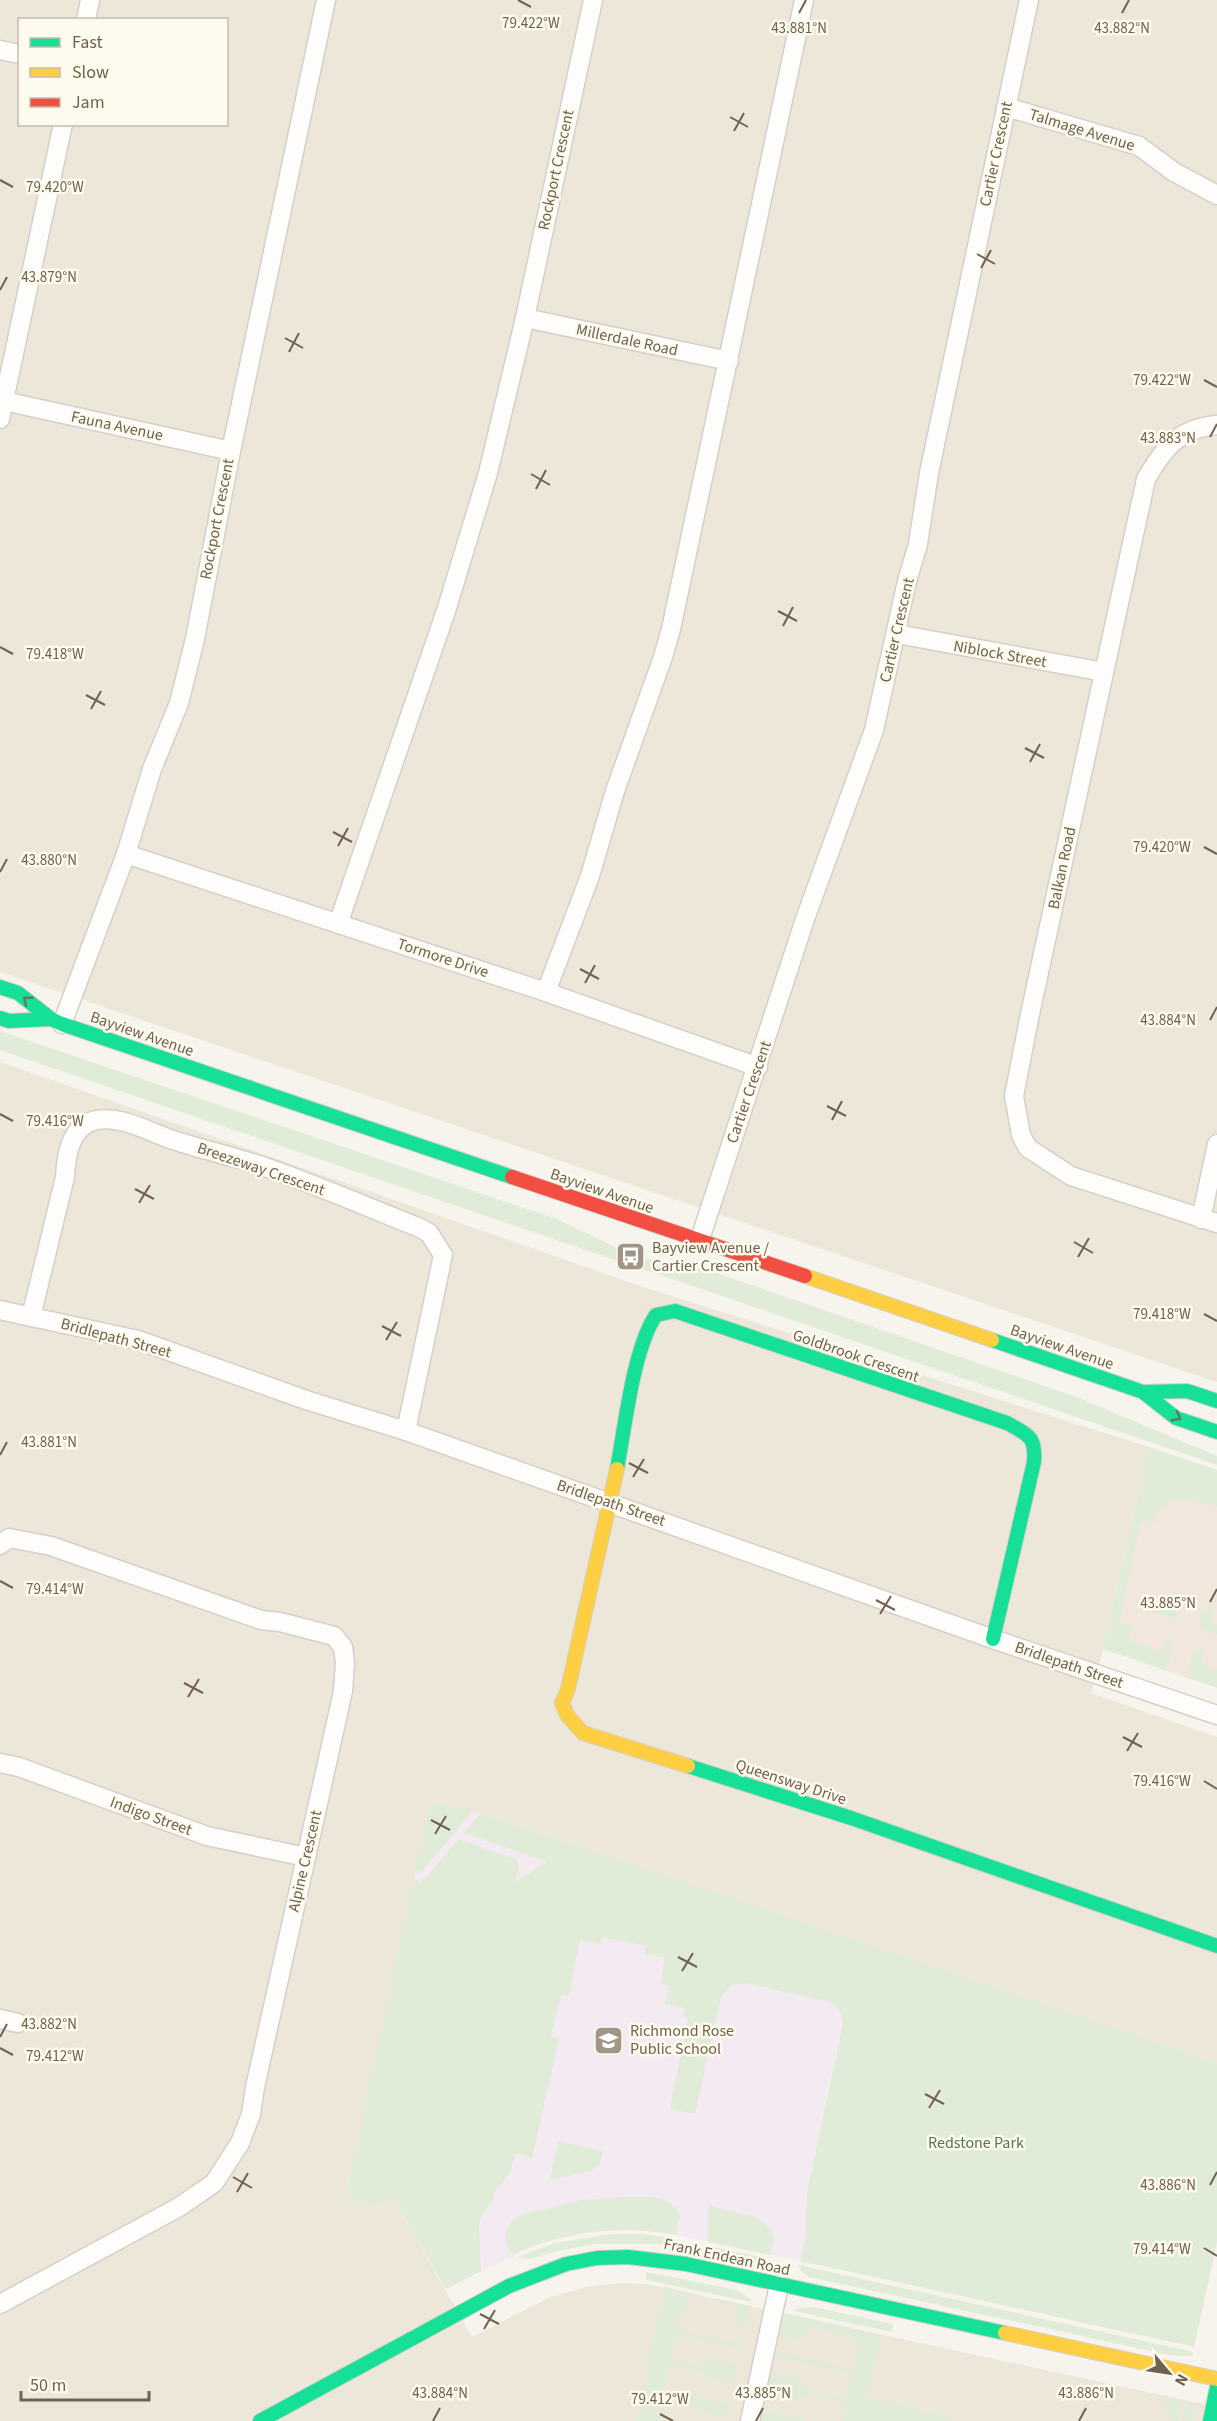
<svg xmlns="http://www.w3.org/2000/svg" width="1217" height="2421" viewBox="0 0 1217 2421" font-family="'Source Sans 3',sans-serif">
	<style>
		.residential { fill: #ede7d9; fill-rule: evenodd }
		.commercial { fill: #f1e7dc }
		.education { fill: #f4ebf2 }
		.green { fill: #e0ecd8 }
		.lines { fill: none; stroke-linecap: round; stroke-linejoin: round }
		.street-casing { stroke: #d4d0c9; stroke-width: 21 }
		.fast-casing { stroke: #d5d0c9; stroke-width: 16 }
		.slow-casing { stroke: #d5d0c9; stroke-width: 16 }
		.jam-casing { stroke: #d5d0c9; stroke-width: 16 }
		.street { stroke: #fefdfc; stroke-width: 18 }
		.fast { stroke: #16e098; stroke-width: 14 }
		.slow { stroke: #ffcf43; stroke-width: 14 }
		.jam { stroke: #f24e42; stroke-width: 14 }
		.oneway { stroke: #5f7b5e }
		.ticks { fill: none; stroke: #71624f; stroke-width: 2 }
		.labels { text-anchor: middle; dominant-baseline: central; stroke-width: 5; stroke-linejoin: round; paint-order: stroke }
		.street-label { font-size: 16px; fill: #71624f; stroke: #fdfaee }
		.poi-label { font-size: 16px; fill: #71624f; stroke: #fdfaee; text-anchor: start }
		.park-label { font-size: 16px; fill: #507a4b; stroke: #fdfaee }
		.ticks-label { font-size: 15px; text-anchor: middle; fill: #71624f; stroke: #fdfaee; stroke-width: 5; stroke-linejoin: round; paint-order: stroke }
	</style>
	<rect width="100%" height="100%" fill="#f6f4ec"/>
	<g class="residential">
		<path d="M0,0H1217V1382L0,972ZM20,20H226V124H20Z"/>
		<path d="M0,1062L643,1287L1149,1447L1103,1649L1091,1693L1217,1737V2063L432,1801L346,2196L393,2198L472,2337L551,2297L590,2286L620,2283L647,2284L1217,2407V2421H0Z"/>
	</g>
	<path class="commercial" d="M1149,1447L1217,1470V1688L1104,1649Z"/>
	<path class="education" d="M431,1801L485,1814L862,1944L835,2057L807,2192L805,2240L801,2261L662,2232L640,2230H603L570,2235L533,2246L446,2289L393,2198L375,2207L346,2196Z"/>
	<g class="green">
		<path d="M0,1031L554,1218L622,1250L618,1261L0,1050Z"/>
		<path d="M646,1259L708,1270L1079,1398L1217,1456V1465L643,1269Z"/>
		<path d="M1149,1447L1217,1470V1507C1189,1500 1165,1488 1155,1523L1141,1521L1119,1623L1132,1626L1129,1640L1161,1652L1166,1640H1171L1172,1654L1165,1670L1103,1649Z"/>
		<path d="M1159,1599L1180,1604L1178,1617L1171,1619L1155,1613Z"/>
		<path d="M1208,1607L1214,1608L1212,1622L1217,1625V1635L1203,1631L1199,1626L1201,1613Z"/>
		<path d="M1200,1648L1204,1651L1200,1663L1217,1669V1688L1188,1677L1192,1655Z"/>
		<path d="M431,1801L473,1811L420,1873L415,1872Z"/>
		<path d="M481,1813L1217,2063V2243L1194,2347L801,2261L805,2240L807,2192L843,2023L840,2010L830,2002L745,1983L731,1986L721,1997L695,2114L670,2109L688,2018L683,2016L685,2008L665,2004L669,1986L660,1984L665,1958L645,1954L646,1946L603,1937L601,1945L580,1940L569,1996L561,1995L551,2037L559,2039L532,2158L516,2153L509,2174L494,2193V2199L482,2214L479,2226L481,2271L446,2289L393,2198L375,2207L346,2196L413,1879L421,1881L426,1878L458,1839L516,1859L519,1868L515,1882L547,1862L464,1833Z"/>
		<path d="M558,2141L603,2151L600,2164L590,2171L550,2180Z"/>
		<path d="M626,2197C646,2197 671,2193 680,2216L676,2235C619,2224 566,2232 513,2254C500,2240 504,2223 521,2215L580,2200Z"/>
		<path d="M710,2204C731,2216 771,2211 774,2240L770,2255L708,2242V2210Z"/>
		<path d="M612,2234H641L672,2238L662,2244H595L558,2251L530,2259L517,2257L555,2243Z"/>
		<path d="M704,2245L760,2257L759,2262C743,2266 714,2260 704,2245Z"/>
		<path d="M798,2265L1185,2350L1193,2352L1192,2356H1174L809,2277L802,2272Z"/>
		<path d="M646,2272L737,2290L752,2300L751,2302L646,2280Z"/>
		<path d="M665,2287L691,2293L684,2310H682L676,2329L742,2344L741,2350L678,2334L671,2348L674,2351L672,2360L699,2367L704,2363L708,2364L710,2359L737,2364L733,2384L703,2375V2372L670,2364L664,2378L666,2381L664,2390L729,2404L726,2417L697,2411L699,2406L694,2404L692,2400L665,2394L658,2411L659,2420L664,2421H636Z"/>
		<path d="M715,2298L751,2306L746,2328L732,2325L735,2311L738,2309L737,2305L715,2302Z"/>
		<path d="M813,2307L893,2324L891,2332L794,2311L800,2308Z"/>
		<path d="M790,2314L881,2335L868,2395L869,2401L889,2403L890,2400L896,2404L917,2407V2412L937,2414L939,2406L941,2407L940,2416L956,2421H841L846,2411L843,2408L844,2402L808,2395L791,2401L766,2395L771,2372L797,2377V2380L811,2387V2392L845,2399L850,2391V2372L774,2357L775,2351L854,2369L858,2347L854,2346V2338L836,2336L835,2332L809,2326L803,2341L779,2335L784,2321Z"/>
		<path d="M1162,2395L1182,2400L1178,2421H1170C1170,2411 1161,2406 1162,2395Z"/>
		<path d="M1186,2401L1192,2402L1194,2421H1182Z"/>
		<path d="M763,2410L807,2421H760Z"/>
	</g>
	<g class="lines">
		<defs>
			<g id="street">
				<path d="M86,20L90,0"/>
				<path d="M0,50L20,54"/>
				<path d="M1006,107L1139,146L1174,172L1217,195"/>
				<path d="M525,318L729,361"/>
				<path d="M4,401L231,451"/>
				<path d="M0,419L63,124"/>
				<path d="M1217,425C1179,428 1164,448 1146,479L1030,1014L1014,1096L1021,1135L1028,1148L1071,1176L1217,1223"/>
				<path d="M897,634L1104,672"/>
				<path d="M126,854L546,992L758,1067"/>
				<path d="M338,924L446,611L488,473L525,318L593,0"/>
				<path d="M546,992L590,876L615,791L663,657L671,629C715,420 760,210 804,0"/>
				<path d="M62,1024L126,854L152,769L179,703L195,639L231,451L326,0"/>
				<path d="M1201,1219L1217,1144"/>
				<path d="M699,1242L805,919L874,730L907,581L918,544L929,473L1029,0"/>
				<path d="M0,1310L138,1340L306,1400L406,1431L993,1639L1217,1715"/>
				<path d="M31,1317L65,1177C66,1158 69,1131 90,1122C116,1112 149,1132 173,1140C204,1150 235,1157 265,1167C317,1185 367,1207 418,1227L429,1233L443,1255L406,1431"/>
				<path d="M0,1545L9,1538L51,1546L261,1620L280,1622L334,1636L343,1647L345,1663L343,1691L255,2087L251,2114L240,2143L214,2183L179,2207L0,2304"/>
				<path d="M0,1763L19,1767L207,1836L306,1857"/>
				<path d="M0,2019L18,2023"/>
				<path d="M750,2421L779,2285"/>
			</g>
			<g id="fast">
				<path d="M0,987L18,993L51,1019L62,1024L512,1177"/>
				<path d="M0,1018L9,1021L51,1019"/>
				<path d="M992,1340L1143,1392L1176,1418L1217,1432"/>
				<path d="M1143,1392L1187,1391L1217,1401"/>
				<path d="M617,1469C625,1427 633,1349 656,1315L675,1311L1007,1423C1028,1435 1036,1436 1034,1462L993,1639"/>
				<path d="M688,1766L851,1818L1217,1946"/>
				<path d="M260,2421L509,2286L566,2264L597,2258L628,2257L686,2264L1005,2333"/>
				<path d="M1210,2421L1217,2387"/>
			</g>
			<g id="slow">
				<path d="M805,1276L992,1340"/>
				<path d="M617,1469L568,1689L562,1703L567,1715L583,1733L688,1766"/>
				<path d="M1005,2333L1217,2379"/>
			</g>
			<path id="jam" d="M512,1177L805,1276"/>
		</defs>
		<use href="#street" class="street-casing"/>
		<use href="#fast" class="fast-casing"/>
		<use href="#slow" class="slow-casing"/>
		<use href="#jam" class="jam-casing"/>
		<use href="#street" class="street"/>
		<use href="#fast" class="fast"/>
		<use href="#slow" class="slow"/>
		<use href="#jam" class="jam"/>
	</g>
	<defs><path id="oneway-chevron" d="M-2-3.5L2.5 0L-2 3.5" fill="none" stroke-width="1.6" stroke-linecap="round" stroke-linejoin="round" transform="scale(1.5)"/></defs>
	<g class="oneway">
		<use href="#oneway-chevron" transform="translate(27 1000) rotate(-141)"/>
		<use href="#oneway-chevron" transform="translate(1177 1417) rotate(28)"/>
	</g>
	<path class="ticks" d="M518,0L531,7M799,13L806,0M1122,13L1129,0M730,117L748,127M734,131L744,113M0,180L13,187M977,254L995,264M981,268L991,250M0,290L7,277M285,338L303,348M289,352L299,333M1204,380L1217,387M1210,437L1217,424M531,474L550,485M536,489L546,470M778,611L797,621M783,626L793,607M0,647L13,654M86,695L105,705M91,709L101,691M1025,748L1044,758M1030,762L1040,744M333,832L352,842M338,846L348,828M1204,847L1217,854M0,872L7,859M580,969L599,979M585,983L595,965M1210,1020L1217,1007M827,1106L846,1116M0,1114L13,1121M832,1120L842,1101M135,1189L154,1199M139,1203L150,1185M1074,1242L1093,1253M1078,1257L1089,1238M1204,1314L1217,1321M382,1326L401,1336M386,1340L397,1322M0,1455L7,1442M629,1463L648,1473M633,1477L644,1459M0,1581L13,1588M876,1600L895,1610M1210,1602L1217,1589M880,1614L891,1596M184,1683L203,1693M188,1697L199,1679M1123,1737L1142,1747M1127,1751L1138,1733M1204,1781L1217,1789M431,1820L450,1830M435,1834L446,1816M678,1957L697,1967M682,1971L693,1953M0,2037L7,2024M0,2048L13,2055M925,2094L944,2104M929,2108L940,2090M233,2177L252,2188M1210,2185L1217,2172M237,2192L248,2173M1204,2248L1217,2256M480,2314L499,2324M484,2329L495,2310M660,2414L673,2421M433,2421L440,2408M756,2421L763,2408M1079,2421L1086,2408"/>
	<defs>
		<symbol id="bus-square" viewBox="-11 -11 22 22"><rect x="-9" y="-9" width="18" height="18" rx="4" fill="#a09586" stroke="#fdfaee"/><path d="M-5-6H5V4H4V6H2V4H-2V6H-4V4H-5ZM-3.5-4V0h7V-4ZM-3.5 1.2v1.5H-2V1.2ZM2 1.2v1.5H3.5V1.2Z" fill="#fff"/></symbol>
		<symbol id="school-square" viewBox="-11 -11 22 22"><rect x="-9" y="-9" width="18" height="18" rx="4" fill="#a09586" stroke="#fdfaee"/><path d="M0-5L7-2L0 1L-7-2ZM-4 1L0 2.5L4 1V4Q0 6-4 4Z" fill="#fff"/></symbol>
	</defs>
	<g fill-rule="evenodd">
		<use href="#bus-square" x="614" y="1240" width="33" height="33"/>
		<use href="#school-square" x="592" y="2024" width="33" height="33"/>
	</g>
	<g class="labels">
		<g class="street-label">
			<text transform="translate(1082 130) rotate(17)">Talmage Avenue</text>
			<text transform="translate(996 154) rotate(-78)">Cartier Crescent</text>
			<text transform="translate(556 170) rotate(-78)">Rockport Crescent</text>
			<text transform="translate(627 340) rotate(12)">Millerdale Road</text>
			<text transform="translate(117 426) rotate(12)">Fauna Avenue</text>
			<text transform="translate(217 519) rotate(-79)">Rockport Crescent</text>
			<text transform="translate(897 630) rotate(-77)">Cartier Crescent</text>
			<text transform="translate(1000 654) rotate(10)">Niblock Street</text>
			<text transform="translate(1062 868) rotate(-78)">Balkan Road</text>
			<text transform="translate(443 958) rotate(18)">Tormore Drive</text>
			<text transform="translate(142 1034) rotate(19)">Bayview Avenue</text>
			<text transform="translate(749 1092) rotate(-71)">Cartier Crescent</text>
			<text transform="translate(261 1169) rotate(19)">Breezeway Crescent</text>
			<text transform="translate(602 1191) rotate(19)">Bayview Avenue</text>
			<text transform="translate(116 1338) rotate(15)">Bridlepath Street</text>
			<text transform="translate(1062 1347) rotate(19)">Bayview Avenue</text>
			<text transform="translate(856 1356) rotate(19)">Goldbrook Crescent</text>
			<text transform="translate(611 1503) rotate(19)">Bridlepath Street</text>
			<text transform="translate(1069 1665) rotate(19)">Bridlepath Street</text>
			<text transform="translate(791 1782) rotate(18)">Queensway Drive</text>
			<text transform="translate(151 1816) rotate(20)">Indigo Street</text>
			<text transform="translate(305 1861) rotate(-77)">Alpine Crescent</text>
			<text transform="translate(727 2257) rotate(12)">Frank Endean Road</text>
		</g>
		<g class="poi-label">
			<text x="652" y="1248">Bayview Avenue /<tspan x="652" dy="18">Cartier Crescent</tspan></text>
			<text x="630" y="2031">Richmond Rose<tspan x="630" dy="18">Public School</tspan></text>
		</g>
		<g class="park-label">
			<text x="976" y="2143">Redstone Park</text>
		</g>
	</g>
	<g class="ticks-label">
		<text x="531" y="28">79.422°W</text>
		<text x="799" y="33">43.881°N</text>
		<text x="1122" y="33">43.882°N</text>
		<text x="55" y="192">79.420°W</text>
		<text x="49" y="282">43.879°N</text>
		<text x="1162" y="385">79.422°W</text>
		<text x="1168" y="443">43.883°N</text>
		<text x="55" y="659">79.418°W</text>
		<text x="1162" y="852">79.420°W</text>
		<text x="49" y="865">43.880°N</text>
		<text x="1168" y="1025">43.884°N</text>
		<text x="55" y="1126">79.416°W</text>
		<text x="1162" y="1319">79.418°W</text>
		<text x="49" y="1447">43.881°N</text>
		<text x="55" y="1594">79.414°W</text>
		<text x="1168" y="1608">43.885°N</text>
		<text x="1162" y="1786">79.416°W</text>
		<text x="49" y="2029">43.882°N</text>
		<text x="55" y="2061">79.412°W</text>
		<text x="1168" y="2190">43.886°N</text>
		<text x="1162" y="2254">79.414°W</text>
		<text x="440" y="2398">43.884°N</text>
		<text x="763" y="2398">43.885°N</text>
		<text x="1086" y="2398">43.886°N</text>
		<text x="660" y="2404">79.412°W</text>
	</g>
	<rect x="18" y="18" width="210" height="108" fill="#fdfaee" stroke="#c5bdae" stroke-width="1.5"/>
	<rect x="30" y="38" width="30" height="9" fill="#16e098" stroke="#c5bdae" stroke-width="1.5"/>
	<text x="72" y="48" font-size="18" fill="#71624f">Fast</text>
	<rect x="30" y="68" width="30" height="9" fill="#ffcf43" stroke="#c5bdae" stroke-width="1.5"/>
	<text x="72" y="78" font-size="18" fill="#71624f">Slow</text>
	<rect x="30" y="98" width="30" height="9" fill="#f24e42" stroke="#c5bdae" stroke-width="1.5"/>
	<text x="72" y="108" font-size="18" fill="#71624f">Jam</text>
	<g transform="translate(1169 2373) rotate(119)" stroke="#fdfaee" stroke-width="4.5" paint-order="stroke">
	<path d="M0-4.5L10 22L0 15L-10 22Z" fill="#71624f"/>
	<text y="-9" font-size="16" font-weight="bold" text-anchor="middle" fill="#71624f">N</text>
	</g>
	<path d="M21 2391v9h128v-9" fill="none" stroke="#71624f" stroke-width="3"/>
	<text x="30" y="2391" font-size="18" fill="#71624f" stroke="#fdfaee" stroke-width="4.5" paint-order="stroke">50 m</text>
</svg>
